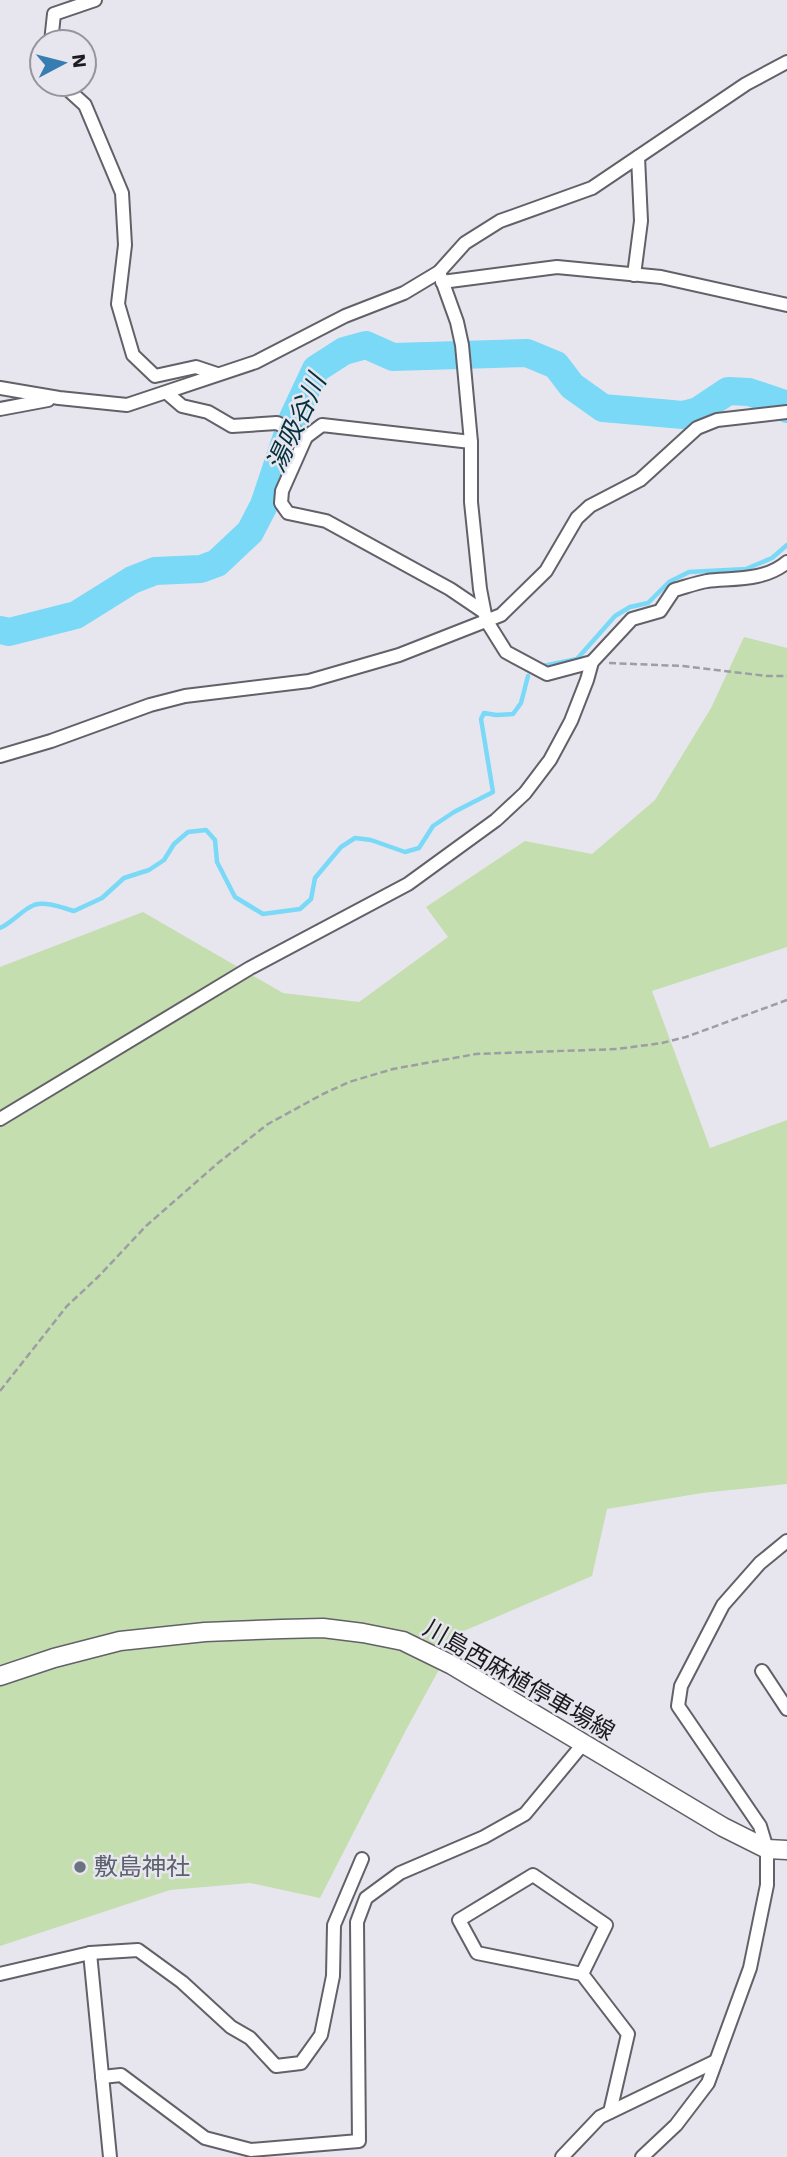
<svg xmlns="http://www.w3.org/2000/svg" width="787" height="2157" viewBox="0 0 787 2157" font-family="'Work Sans','Noto Sans JP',sans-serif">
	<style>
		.green { fill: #c4deaf }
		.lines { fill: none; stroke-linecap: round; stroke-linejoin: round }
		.stream { stroke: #79d9f7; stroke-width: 4.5 }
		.river { stroke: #79d9f7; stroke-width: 28 }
		.street-casing { stroke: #626168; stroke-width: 16 }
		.secondary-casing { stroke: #626168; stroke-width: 21 }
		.path { stroke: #9d9da4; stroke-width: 2.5; stroke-dasharray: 7 3.5; stroke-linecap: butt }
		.street { stroke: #fff; stroke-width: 12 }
		.secondary { stroke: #fff; stroke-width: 18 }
		.worship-dot { fill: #6b7280; stroke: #e7e6ef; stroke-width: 2.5 }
		.labels { text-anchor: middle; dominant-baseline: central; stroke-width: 5; stroke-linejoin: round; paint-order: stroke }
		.street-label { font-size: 24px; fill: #1b1b1e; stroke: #e7e6ef }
		.worship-label { font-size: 24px; fill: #5b616d; stroke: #e7e6ef; text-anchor: start }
		.water-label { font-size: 26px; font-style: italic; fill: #03323e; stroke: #e7e6ef }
	</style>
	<rect width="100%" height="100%" fill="#e7e6ef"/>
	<path class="green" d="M744,637L787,648V947L652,991L710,1148L787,1120V1484L702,1493L607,1509L592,1576L459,1633L406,1730L320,1898L250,1883L170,1890L0,1946V967L143,912L283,993L359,1002L448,937L426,907L525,841L592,854L655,800L711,708Z"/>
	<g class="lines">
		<g class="stream">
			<path d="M543,666L577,659L615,616L630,607L648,603L669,582L689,572L746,569L772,558L787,545"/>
			<path d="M0,928C12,923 23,909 34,905C46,901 63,908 74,911L102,898L124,878L149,870L164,860L174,844L188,832L206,830L215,840L217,862L235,897L263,914L300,909L311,899L315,878L341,847L355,838L371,840L405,852L419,848L433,826L454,812L493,792L481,719L484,713L496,715L513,714L521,703L528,676"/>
		</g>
		<path class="river" d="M0,630L9,632L76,615L132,580L155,571L201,569L217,563L250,532L264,505L293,418L316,369L344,351L366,345L393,357L527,353L556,365L572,386L603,408L683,415L698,411L728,391L749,392L785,404L787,409"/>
		<defs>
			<g id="street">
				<path d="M51,42L54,14L95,0"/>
				<path d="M62,84L85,105L122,193L125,245L118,304L133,355L155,376L196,367L217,374"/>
				<path d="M439,272L457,322L462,345L471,442V502L480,589L486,620L506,652L547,674L592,662"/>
				<path d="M634,275L641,221L638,157"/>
				<path d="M442,282L557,267L661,277L787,305"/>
				<path d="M0,388L59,398L127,405L256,362L345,316L404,293L439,272L465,243L500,221L592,188L746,84L787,62"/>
				<path d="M167,393L182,406L208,412L232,426L277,423L306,437L322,425L471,442"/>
				<path d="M0,409L48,400"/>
				<path d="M306,437L282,491L281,503L288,513L326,521L450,589L484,612"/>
				<path d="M0,756L51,741L150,705L185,696L309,681L399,655L501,615L546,571L577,518L590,506L640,480L697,428L717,420L787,412"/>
				<path d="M0,1119L250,968L408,884L496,820L525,793L550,760L571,721L587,680L592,662L632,619L660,611L674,590C685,587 696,583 707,581C734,578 765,581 787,562"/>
				<path d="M762,1671L787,1709"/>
				<path d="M90,1953L110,2157"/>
				<path d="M0,1974L90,1953L138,1950L182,1982L231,2027L250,2038L276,2066L301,2063L321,2035L333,1976L334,1925L362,1859"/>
				<path d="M582,1974L477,1953L459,1920L533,1875L606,1925L582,1974L628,2034L610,2112"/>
				<path d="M102,2077L121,2075L205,2138L251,2150L359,2141L357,1922L366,1898L400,1873L484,1837L525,1814L583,1744"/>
				<path d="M562,2157L600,2117L716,2061"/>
				<path d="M642,2157L676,2125L708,2083L750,1968L767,1885V1849L760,1826L678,1706L681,1686L723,1605L760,1563L787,1541"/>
			</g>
			<path id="secondary" d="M0,1676L54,1658L120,1641L205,1632L282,1629L323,1628L363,1633L403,1641L452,1665L723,1827L767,1849L787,1850"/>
		</defs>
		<use href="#street" class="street-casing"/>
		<use href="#secondary" class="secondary-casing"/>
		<g class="path">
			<path d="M609,663L683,666L767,676H787"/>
			<path d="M0,1391L67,1306L99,1276L146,1226L218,1163L268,1124L323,1094L349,1082L393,1069L476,1054L617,1049L662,1043L686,1037L787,1000"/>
		</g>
		<use href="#street" class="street"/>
		<use href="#secondary" class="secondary"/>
	</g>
	<circle class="worship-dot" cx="80" cy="1867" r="7"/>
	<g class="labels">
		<g class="street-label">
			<text transform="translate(519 1680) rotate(30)">川島西麻植停車場線</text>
		</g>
		<g class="worship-label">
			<text x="94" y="1867">敷島神社</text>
		</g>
		<g class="water-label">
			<text transform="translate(296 423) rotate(-65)">湯吸谷川</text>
		</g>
	</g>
	<g transform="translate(63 63) rotate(83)"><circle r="33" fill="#e7e6ef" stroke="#95959b" stroke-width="2"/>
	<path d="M0-5L12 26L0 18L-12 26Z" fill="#367eb2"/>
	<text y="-10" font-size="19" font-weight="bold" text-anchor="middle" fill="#1b1b1e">N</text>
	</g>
</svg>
